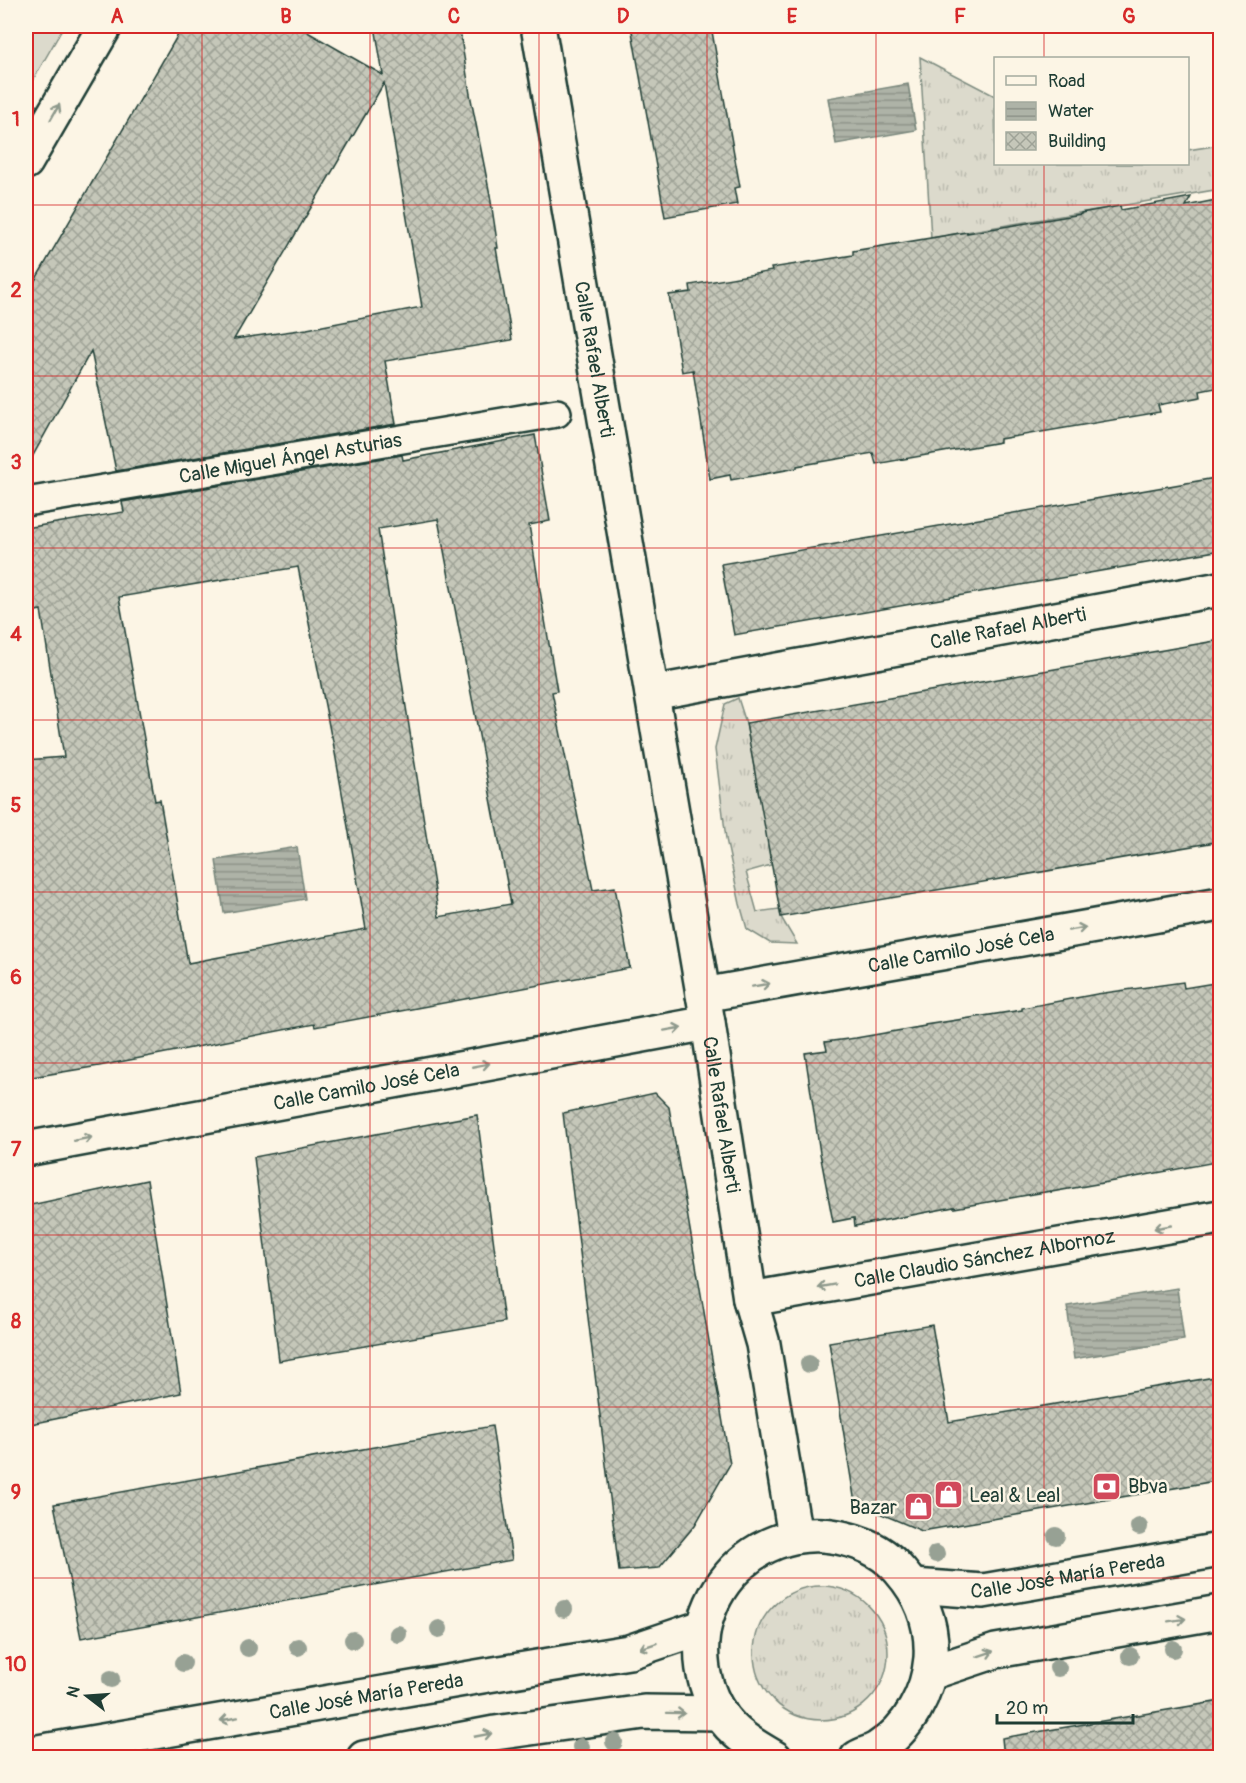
<svg xmlns="http://www.w3.org/2000/svg" width="1246" height="1783" viewBox="0 0 1246 1783" font-family="Pangolin,sans-serif">
	<style>
		.grass { fill: url(#grass-tufts); stroke: #7e8c80; stroke-width: 1.5 }
		.green { fill: #dcdacc; stroke: #7e8c80; stroke-width: 1.5 }
		.water { fill: url(#water-rules); stroke: #758479; stroke-width: 1.5 }
		.building { fill: url(#building-cross-hatch); stroke: #1f3d34; stroke-width: 1.5; fill-rule: evenodd }
		.lines { fill: none; stroke-linecap: round; stroke-linejoin: round }
		.pedestrian-casing { stroke: #1f3d34; stroke-width: 32 }
		.minor-casing { stroke: #1f3d34; stroke-width: 38 }
		.pedestrian { stroke: #fcf5e5; stroke-width: 27 }
		.minor { stroke: #fcf5e5; stroke-width: 33 }
		.tree { fill: #97a194 }
		.oneway { stroke: #8e998c }
		.grid { fill: none; stroke: #d62828; stroke-width: 1.5; stroke-opacity: 0.55 }
		.labels { text-anchor: middle; dominant-baseline: central; stroke-width: 5; stroke-linejoin: round; paint-order: stroke }
		.street-label { font-size: 20px; fill: #1f3d34; stroke: #fcf5e5 }
		.poi-label { font-size: 20px; fill: #1f3d34; stroke: #fcf5e5; text-anchor: start }
		.neatline { fill: none; stroke: #d62828; stroke-width: 2 }
		.grid-label { font-size: 20px; text-anchor: middle; font-weight: bold; fill: #d62828 }
	</style>
	<defs>
		<pattern id="grass-tufts" width="24" height="20" patternUnits="userSpaceOnUse" patternTransform="scale(1.5)"><rect width="24" height="20" fill="#dcdacc"/><path d="M3 7l-1-3M5 7V3M7 7l1-3M15 17l-1-3M17 17v-4M19 17l1-3" fill="none" stroke="#bcbcb0"/></pattern>
		<pattern id="water-rules" width="6" height="5" patternUnits="userSpaceOnUse" patternTransform="scale(1.5)"><rect width="6" height="5" fill="#aeb3a7"/><path d="M0 2.5h6" fill="none" stroke="#8d9389"/></pattern>
		<pattern id="building-cross-hatch" width="8" height="8" patternUnits="userSpaceOnUse" patternTransform="scale(1.5)"><rect width="8" height="8" fill="#c5c7b9"/><path d="M0 0l8 8M0 8l8-8" fill="none" stroke="#9fa397"/></pattern>
	</defs>
	<rect width="100%" height="100%" fill="#fcf5e5"/>
	<filter id="ink" filterUnits="userSpaceOnUse"><feTurbulence type="fractalNoise" baseFrequency=".0167" numOctaves="2"/><feDisplacementMap in="SourceGraphic" scale="12" xChannelSelector="R" yChannelSelector="G"/><feConvolveMatrix kernelMatrix="1 2 1 2 8 2 1 2 1" color-interpolation-filters="sRGB"/></filter>
	<g filter="url(#ink)">
		<g class="grass">
			<path d="M920,57L995,96L996,164H1188V150L1220,145V189L931,238Z"/>
			<path d="M738,698L746,723L759,795L1220,767L768,845L771,865L746,872L757,912L779,909L781,917L797,944L770,943L747,929L740,904L726,839L715,749L725,704Z"/>
			<circle cx="821" cy="1653" r="67"/>
		</g>
		<path class="green" d="M26,26H64L26,92Z"/>
		<g class="water">
			<path d="M908,84L916,130L836,144L828,98Z"/>
			<path d="M297,847L305,899L224,913L216,860Z"/>
			<path d="M1177,1288L1184,1340L1074,1359L1067,1306Z"/>
		</g>
		<g class="building">
			<path d="M183,26H297L383,75L375,26H459L470,94L490,195L498,248H496L512,340L385,361L396,424L116,471L91,351L26,468V296ZM384,83L422,307L307,329L234,339Z"/>
			<path d="M631,26H711L740,187L734,188L737,204L665,217Z"/>
			<path d="M1191,197L1186,206L1221,199V387L1200,391L1201,397L1158,405L1160,412L1000,439V442L876,464L873,453L797,466V468L731,480L730,475L710,479L693,370L682,372L669,295L691,292L690,285L772,271L771,268L853,255V251L967,232V233L1081,214V213L1120,206L1121,210Z"/>
			<path d="M535,435L550,521L529,525L557,691L552,692L593,890L615,887L630,968L315,1027L314,1024L99,1066L26,1078V760L64,757L41,610L26,613V528L124,512L122,502L402,455L403,460ZM438,519L511,904L439,917L378,529ZM298,567L331,736H332L366,929L188,963L160,800L155,801L119,597Z"/>
			<path d="M1221,477V550L734,635L721,564Z"/>
			<path d="M1221,640V841L781,917L746,723Z"/>
			<path d="M1183,982L1184,988L1221,982V1161L1114,1181L1051,1192V1191L954,1208V1207L855,1226L854,1218L833,1222L820,1153L805,1053L827,1050L825,1042L856,1038L925,1026V1025L1022,1010V1008L1097,994Z"/>
			<path d="M655,1093L669,1107L730,1464L695,1525L659,1568L619,1571L563,1113Z"/>
			<path d="M477,1115L504,1322L279,1361L254,1157Z"/>
			<path d="M147,1180L181,1393L26,1425V1206Z"/>
			<path d="M932,1325L949,1422L1221,1376V1480L922,1531L855,1503L829,1342Z"/>
			<path d="M492,1426L512,1560L81,1638L54,1504Z"/>
			<path d="M1221,1701V1758H1004L1002,1738Z"/>
		</g>
		<g class="lines">
			<defs>
				<g id="pedestrian">
					<path id="s1" d="M26,502L557,413"/>
				</g>
				<g id="minor">
					<path id="s2" d="M538,26L708,1023L750,1299L763,1344L795,1536"/>
					<path d="M26,162L105,26"/>
					<path id="s3" d="M652,693L1220,589"/>
					<path id="s4" d="M703,995L1220,904"/>
					<path id="s5" d="M26,1149L708,1023"/>
					<path id="s6" d="M750,1299L1220,1217"/>
					<path id="s7" d="M913,1586L983,1591L1220,1550"/>
					<path d="M930,1673L996,1651L1220,1612"/>
					<path id="s8" d="M26,1754L488,1675L629,1652L703,1627"/>
					<path d="M364,1758L495,1733L644,1712L720,1713"/>
					<path d="M775,1758C754,1746 733,1734 719,1712C665,1623 745,1512 846,1539C867,1544 886,1554 900,1571C922,1596 933,1624 931,1658C928,1693 909,1729 878,1748C872,1752 864,1754 857,1758"/>
				</g>
			</defs>
			<use href="#pedestrian" class="pedestrian-casing"/>
			<use href="#minor" class="minor-casing"/>
			<use href="#pedestrian" class="pedestrian"/>
			<use href="#minor" class="minor"/>
		</g>
		<g class="tree">
			<circle cx="809" cy="1364" r="9"/>
			<circle cx="1139" cy="1527" r="9"/>
			<circle cx="1056" cy="1536" r="9"/>
			<circle cx="936" cy="1554" r="9"/>
			<circle cx="564" cy="1609" r="9"/>
			<circle cx="439" cy="1629" r="9"/>
			<circle cx="398" cy="1634" r="9"/>
			<circle cx="353" cy="1640" r="9"/>
			<circle cx="298" cy="1647" r="9"/>
			<circle cx="248" cy="1648" r="9"/>
			<circle cx="1173" cy="1649" r="9"/>
			<circle cx="1130" cy="1656" r="9"/>
			<circle cx="183" cy="1663" r="9"/>
			<circle cx="1058" cy="1668" r="9"/>
			<circle cx="111" cy="1679" r="9"/>
			<circle cx="614" cy="1742" r="9"/>
			<circle cx="581" cy="1747" r="9"/>
		</g>
		<defs><path id="oneway-shaft" d="M-6 0H5M1.5-3L5.5 0L1.5 3" fill="none" stroke-width="1.6" stroke-linecap="round" stroke-linejoin="round" transform="scale(1.5)"/></defs>
		<g class="oneway">
			<use href="#oneway-shaft" transform="translate(55 112) rotate(-60)"/>
			<use href="#oneway-shaft" transform="translate(1077 929) rotate(-10)"/>
			<use href="#oneway-shaft" transform="translate(761 985) rotate(-10)"/>
			<use href="#oneway-shaft" transform="translate(673 1029) rotate(-10)"/>
			<use href="#oneway-shaft" transform="translate(481 1065) rotate(-11)"/>
			<use href="#oneway-shaft" transform="translate(83 1139) rotate(-11)"/>
			<use href="#oneway-shaft" transform="translate(1163 1227) rotate(170)"/>
			<use href="#oneway-shaft" transform="translate(826 1286) rotate(170)"/>
			<use href="#oneway-shaft" transform="translate(1177 1620) rotate(-9)"/>
			<use href="#oneway-shaft" transform="translate(648 1646) rotate(161)"/>
			<use href="#oneway-shaft" transform="translate(985 1654) rotate(-18)"/>
			<use href="#oneway-shaft" transform="translate(676 1713) rotate(1)"/>
			<use href="#oneway-shaft" transform="translate(229 1719) rotate(170)"/>
			<use href="#oneway-shaft" transform="translate(483 1735) rotate(-11)"/>
		</g>
	</g>
	<path class="grid" d="M202,26V1758M370,26V1758M539,26V1758M707,26V1758M876,26V1758M1044,26V58M1044,164V1758M26,205H1220M26,376H1220M26,548H1220M26,720H1220M26,892H1220M26,1063H1220M26,1235H1220M26,1407H1220M26,1578H1220"/>
	<defs>
		<symbol id="bank-square" viewBox="-11 -11 22 22"><rect x="-9" y="-9" width="18" height="18" rx="4" fill="#d1495b" stroke="#fcf5e5"/><path d="M-6-4H6V4H-6ZM0-2.3a2.3 2.3 0 1 0 0 4.6a2.3 2.3 0 1 0 0-4.6Z" fill="#fff"/></symbol>
		<symbol id="shop-square" viewBox="-11 -11 22 22"><rect x="-9" y="-9" width="18" height="18" rx="4" fill="#d1495b" stroke="#fcf5e5"/><path d="M-5-2.5h2.3a2.7 3.5 0 0 1 5.4 0H5L5.5 6h-11ZM-1.5-2.5h3a1.5 2.3 0 0 0-3 0Z" fill="#fff"/></symbol>
	</defs>
	<g fill-rule="evenodd">
		<use href="#bank-square" x="1090" y="1470" width="33" height="33"/>
		<use href="#shop-square" x="932" y="1478" width="33" height="33"/>
		<use href="#shop-square" x="902" y="1490" width="33" height="33"/>
	</g>
	<g class="labels">
		<g class="street-label">
			<text stroke="none"><textPath href="#s2" startOffset="338">Calle Rafael Alberti</textPath></text>
			<text stroke="none"><textPath href="#s1" startOffset="268">Calle Miguel Ángel Asturias</textPath></text>
			<text stroke="none"><textPath href="#s3" startOffset="362">Calle Rafael Alberti</textPath></text>
			<text stroke="none"><textPath href="#s4" startOffset="262">Calle Camilo José Cela</textPath></text>
			<text stroke="none"><textPath href="#s5" startOffset="346">Calle Camilo José Cela</textPath></text>
			<text stroke="none"><textPath href="#s2" startOffset="1104">Calle Rafael Alberti</textPath></text>
			<text stroke="none"><textPath href="#s6" startOffset="238">Calle Claudio Sánchez Albornoz</textPath></text>
			<text stroke="none"><textPath href="#s7" startOffset="156">Calle José María Pereda</textPath></text>
			<text stroke="none"><textPath href="#s8" startOffset="345">Calle José María Pereda</textPath></text>
		</g>
		<g class="poi-label">
			<text x="1128" y="1486">Bbva</text>
			<text x="969" y="1495">Leal &amp; Leal</text>
			<text x="897" y="1507" text-anchor="end">Bazar</text>
		</g>
	</g>
	<rect width="1246" height="1783" fill="none" stroke="#fcf5e5" stroke-width="66"/>
	<rect x="994" y="57" width="195" height="108" fill="#fcf5e5" stroke="#a4ab9e" stroke-width="1.5"/>
	<rect x="1006" y="76" width="30" height="9" fill="#fcf5e5" stroke="#a4ab9e" stroke-width="1.5"/>
	<text x="1048" y="87" font-size="18" fill="#1f3d34">Road</text>
	<rect x="1006" y="102" width="30" height="18" fill="url(#water-rules)" stroke="#a4ab9e" stroke-width="1.5"/>
	<text x="1048" y="117" font-size="18" fill="#1f3d34">Water</text>
	<rect x="1006" y="132" width="30" height="18" fill="url(#building-cross-hatch)" stroke="#a4ab9e" stroke-width="1.5"/>
	<text x="1048" y="147" font-size="18" fill="#1f3d34">Building</text>
	<g transform="translate(87 1696) rotate(287)" stroke="#fcf5e5" stroke-width="4.5" paint-order="stroke">
	<path d="M0-4.5L10 22L0 15L-10 22Z" fill="#1f3d34"/>
	<text y="-9" font-size="16" font-weight="bold" text-anchor="middle" fill="#1f3d34">N</text>
	</g>
	<path d="M997 1714v9h136v-9" fill="none" stroke="#1f3d34" stroke-width="3"/>
	<text x="1006" y="1714" font-size="18" fill="#1f3d34" stroke="#fcf5e5" stroke-width="4.5" paint-order="stroke">20 m</text>
	<rect x="33" y="33" width="1180" height="1717" class="neatline"/>
	<g class="grid-label">
		<text x="117" y="23">A</text>
		<text x="286" y="23">B</text>
		<text x="454" y="23">C</text>
		<text x="623" y="23">D</text>
		<text x="792" y="23">E</text>
		<text x="960" y="23">F</text>
		<text x="1129" y="23">G</text>
		<text x="16" y="126">1</text>
		<text x="16" y="297">2</text>
		<text x="16" y="469">3</text>
		<text x="16" y="641">4</text>
		<text x="16" y="812">5</text>
		<text x="16" y="984">6</text>
		<text x="16" y="1156">7</text>
		<text x="16" y="1328">8</text>
		<text x="16" y="1499">9</text>
		<text x="16" y="1671">10</text>
	</g>
</svg>
